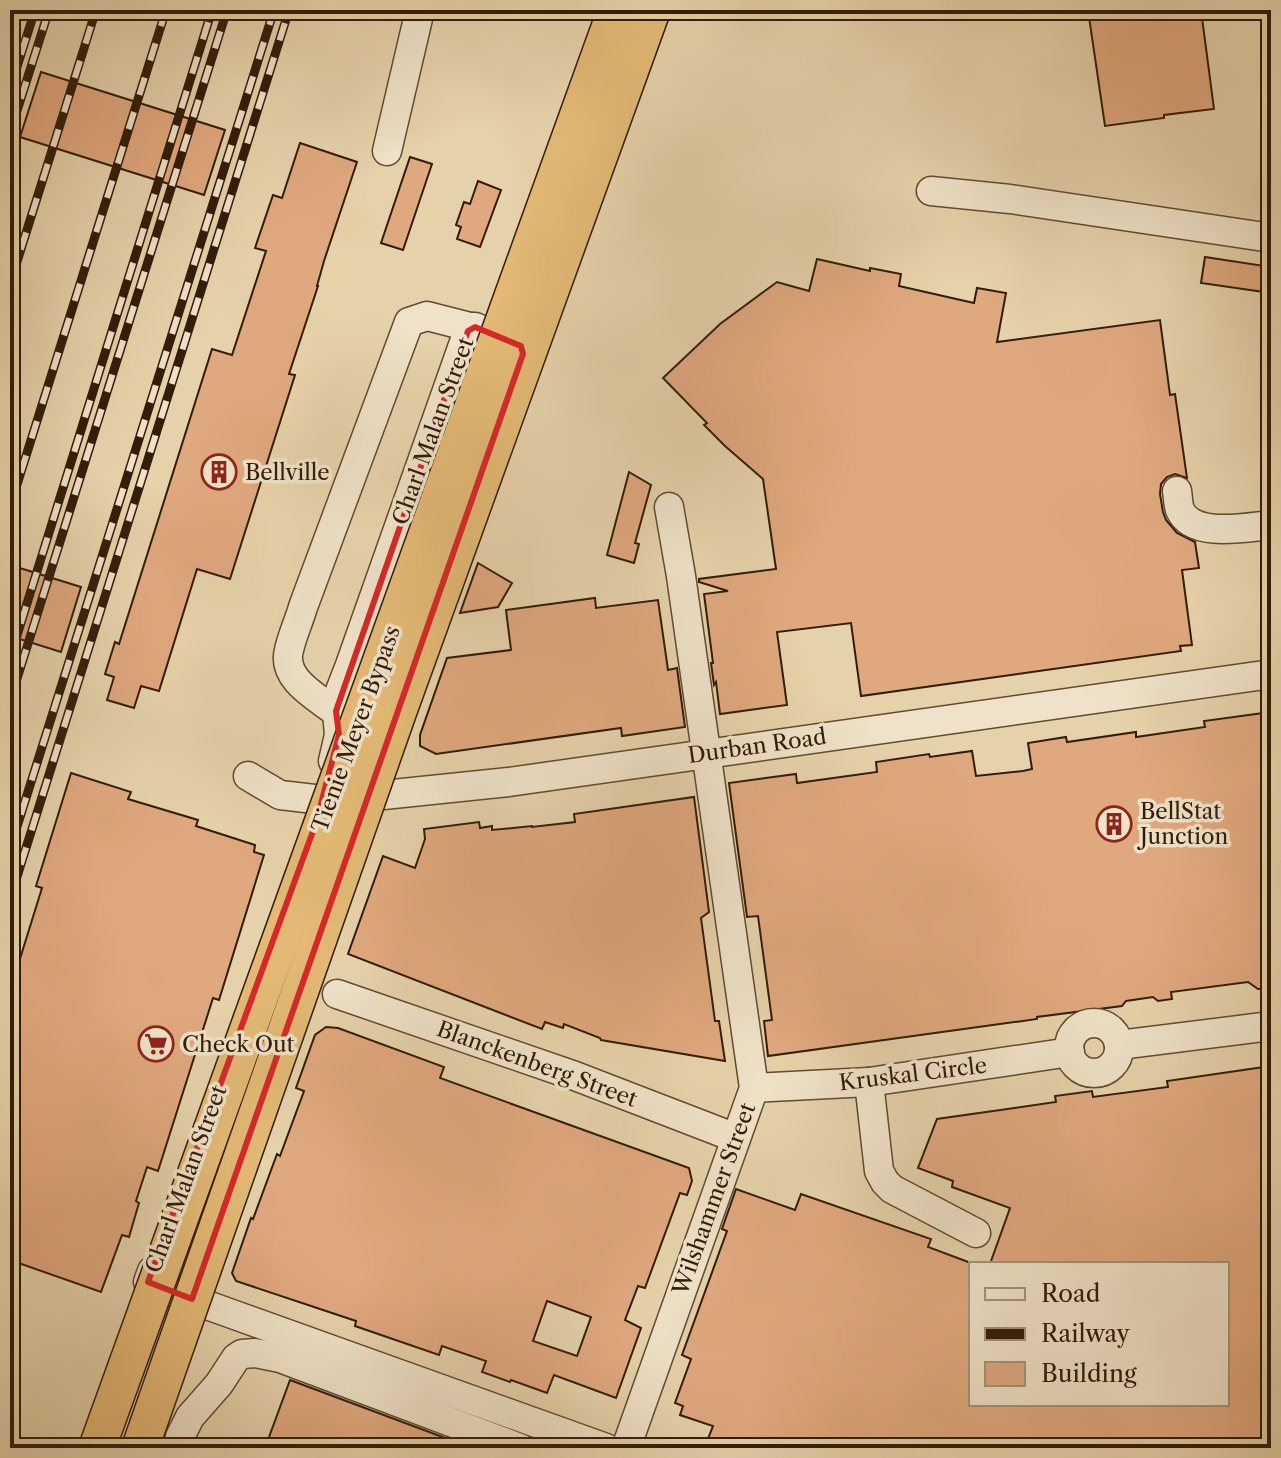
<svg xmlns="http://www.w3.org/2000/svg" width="1281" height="1458" viewBox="0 0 1281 1458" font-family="'Libre Caslon Text',serif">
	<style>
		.building { fill: #e0a87e; stroke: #331c0a; stroke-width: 2; fill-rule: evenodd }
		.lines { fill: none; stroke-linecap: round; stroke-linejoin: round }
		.minor-casing { stroke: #604a32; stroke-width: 31 }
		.minor { stroke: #efe2c8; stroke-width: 28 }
		.rail-casing { stroke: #331c0a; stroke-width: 9 }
		.rail { stroke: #efe2c8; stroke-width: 6; stroke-dasharray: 18; stroke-linecap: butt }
		.major-bridge-casing { stroke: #331c0a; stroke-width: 39; stroke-linecap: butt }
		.major-bridge { stroke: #e3b975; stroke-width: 36 }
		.marked { fill: none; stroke: #d62828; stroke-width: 6; stroke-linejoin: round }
		.labels { text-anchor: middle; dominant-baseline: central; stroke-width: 7; stroke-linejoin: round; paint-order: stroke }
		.street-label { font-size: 22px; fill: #331c0a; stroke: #efe2c8 }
		.poi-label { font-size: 22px; fill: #331c0a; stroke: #efe2c8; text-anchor: start }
	</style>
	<rect width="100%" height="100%" fill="#e6d2aa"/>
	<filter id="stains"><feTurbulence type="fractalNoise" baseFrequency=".0025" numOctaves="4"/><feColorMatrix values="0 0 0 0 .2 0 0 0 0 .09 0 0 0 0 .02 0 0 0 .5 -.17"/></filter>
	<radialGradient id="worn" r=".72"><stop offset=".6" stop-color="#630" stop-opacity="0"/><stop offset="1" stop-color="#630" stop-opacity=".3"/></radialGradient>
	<g class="building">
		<path d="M1088,10H1201L1214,109L1164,115V118L1105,126Z"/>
		<path d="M41,72L225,130L204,195L20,137Z"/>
		<path d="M300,143L357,162L324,261L317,286H318L289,374L295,375L230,579L197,569L159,691L141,686L134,708L107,700L114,677L105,674L115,642L119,644L212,349L232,355L266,251L255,248L273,195L282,198Z"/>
		<path d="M410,157L432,164L403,250L381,243Z"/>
		<path d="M478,181L501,190L480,247L457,239L461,227L456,225L464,202L470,204Z"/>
		<path d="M1205,257L1271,267V293L1201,283Z"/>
		<path d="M817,259L870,271V268L901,274L899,286L974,303L977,288L1006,293L997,342L1160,320L1170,395L1175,394L1187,478L1175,474L1167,477L1161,484L1160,494L1163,512L1166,520L1177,533L1195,542L1199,568L1182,570L1192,645L1180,646L1181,651L861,696L851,623L777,632L787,705L720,714L716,682L714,685L711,663H713L704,594L728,591L699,582V579L776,569L763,479L725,446L704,425L707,423L663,378L720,324L777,282L809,291Z"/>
		<path d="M629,472L651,485L635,543L639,544L634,563L607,555Z"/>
		<path d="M478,563L512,583L498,607L460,613Z"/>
		<path d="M10,565L81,587L61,652L10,636Z"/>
		<path d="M595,598L596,608L658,600L668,670L677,668L685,727L622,736L621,728L436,754L420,746V735L447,658L511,650L506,610Z"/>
		<path d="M1271,712V988L1258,989L1248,982L1171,992L1172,999L1158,1001L1153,997L1126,1001L1122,1006L1037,1017V1019L768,1056L764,1021L772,1020L758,916L747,917L729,783L796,774L797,783L877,772L876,762L929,754L930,757L972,751L976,776L1023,771L1032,769L1028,743L1066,737L1067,742L1136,732V737L1205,727L1204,721Z"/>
		<path d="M71,773L131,792L128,799L198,820L196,826L255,845L254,852L264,855L219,1000L213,998L158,1171L147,1167L136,1201L139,1203L129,1237L122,1235L101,1292L10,1260V991L42,888L36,886Z"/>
		<path d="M694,797L709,912L701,918L715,1021H719L725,1061L601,1040L600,1038L564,1024L563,1028L545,1022L542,1029L348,954L383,856L415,868L425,839L424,829L479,822L480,828L492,826V830L532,826V827L575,822L574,814Z"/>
		<path d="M326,1027L338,1028L444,1067L440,1078L689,1168L692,1181L687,1195L680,1193L645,1288L638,1286L625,1320L641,1328L616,1398L554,1375L547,1393L511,1380L510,1382L482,1372L486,1361L442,1346L439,1355L355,1326L356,1321L236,1281L232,1273L251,1218L253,1219L277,1154L280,1156L304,1091L296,1088L315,1035ZM547,1301L591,1317L577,1356L533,1341Z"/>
		<path d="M1271,1066V1448H717L706,1444L713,1426L680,1415L683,1406L675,1403L691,1359L682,1355L727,1231L722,1229L736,1189L795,1210L801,1194L931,1239L928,1247L971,1263V1404H1227V1264H990L1010,1208L952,1187L953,1181L918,1168L937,1119L1056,1102L1055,1096L1092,1091L1093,1097L1168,1087L1167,1081Z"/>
		<path d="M290,1380L472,1448H265Z"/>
	</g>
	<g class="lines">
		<defs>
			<g id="minor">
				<path d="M387,151L420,10"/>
				<path d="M931,191L1010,199L1271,238"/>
				<path d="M1177,491C1178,496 1178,505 1180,510C1193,539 1247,527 1271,525"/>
				<path d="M336,712C317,697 281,679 289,650C292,636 299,621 303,607L409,322L427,316L470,327"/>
				<path d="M333,761L339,735L336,701L350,665L468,331L470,327H475L515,344"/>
				<path d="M248,776L280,795L323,800L364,797L509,782L1271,674"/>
				<path d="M337,994L575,1076L736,1138"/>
				<circle cx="1094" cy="1048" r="25"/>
				<path d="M1119,1045L1271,1026"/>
				<path d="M869,1082L879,1171L885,1182L892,1189L976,1233"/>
				<path d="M754,1088L869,1082L1070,1052"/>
				<path d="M152,1271L148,1282L179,1295L606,1448"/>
				<path d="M178,1448L180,1437L190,1417L219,1384L236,1358L242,1354L255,1353L280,1358L520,1448"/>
				<path d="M626,1448L754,1088L681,576L669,507"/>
			</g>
		</defs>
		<use href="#minor" class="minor-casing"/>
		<use href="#minor" class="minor"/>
		<defs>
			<g id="rail">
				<path d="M10,89L35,10"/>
				<path d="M10,133L49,10"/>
				<path d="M10,284L96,10"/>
				<path d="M10,507L166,10"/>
				<path d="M10,658L212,10"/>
				<path d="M10,701L227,10"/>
				<path d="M10,849L274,10"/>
				<path d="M10,899L289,10"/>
			</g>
		</defs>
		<use href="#rail" class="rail-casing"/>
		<use href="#rail" class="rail"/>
		<defs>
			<g id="major-bridge">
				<path d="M97,1448L616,10"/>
				<path d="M140,1448L398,712L652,10"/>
			</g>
		</defs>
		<use href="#major-bridge" class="major-bridge-casing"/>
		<use href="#major-bridge" class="major-bridge"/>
	</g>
	<path class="marked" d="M475,327L521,346L523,354L192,1299L148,1282L316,823L339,735L336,711L468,331Z"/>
	<defs>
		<symbol id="building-ring" viewBox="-11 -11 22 22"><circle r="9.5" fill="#efe2c8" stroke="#8f2418" stroke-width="1.5"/><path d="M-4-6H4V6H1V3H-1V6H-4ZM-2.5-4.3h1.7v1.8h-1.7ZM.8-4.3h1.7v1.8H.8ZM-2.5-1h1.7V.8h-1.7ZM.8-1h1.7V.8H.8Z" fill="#8f2418"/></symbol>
		<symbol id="supermarket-ring" viewBox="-11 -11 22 22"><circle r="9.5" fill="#efe2c8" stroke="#8f2418" stroke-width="1.5"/><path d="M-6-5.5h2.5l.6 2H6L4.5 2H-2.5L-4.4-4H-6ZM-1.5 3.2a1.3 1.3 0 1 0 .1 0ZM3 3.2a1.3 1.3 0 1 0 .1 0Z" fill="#8f2418"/></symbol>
	</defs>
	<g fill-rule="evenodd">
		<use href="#building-ring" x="199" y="452" width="40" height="40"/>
		<use href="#building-ring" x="1094" y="804" width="40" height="40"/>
		<use href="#supermarket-ring" x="136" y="1024" width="40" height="40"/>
	</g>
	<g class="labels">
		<g class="street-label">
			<text transform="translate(433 431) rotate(-70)">Charl Malan Street</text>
			<text transform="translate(356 729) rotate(-70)">Tienie Meyer Bypass</text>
			<text transform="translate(757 746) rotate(-8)">Durban Road</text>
			<text transform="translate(537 1064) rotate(20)">Blanckenberg Street</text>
			<text transform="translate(913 1074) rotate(-7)">Kruskal Circle</text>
			<text transform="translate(186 1179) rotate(-70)">Charl Malan Street</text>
			<text transform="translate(714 1199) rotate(-70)">Wilshammer Street</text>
		</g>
		<g class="poi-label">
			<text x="245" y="472">Bellville</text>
			<text x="1140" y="811">BellStat<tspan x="1140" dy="25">Junction</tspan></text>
			<text x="182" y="1044">Check Out</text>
		</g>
	</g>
	<rect width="1281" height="1458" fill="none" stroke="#e6d2aa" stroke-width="40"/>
	<rect x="12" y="12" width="1257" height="1434" fill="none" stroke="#331c0a" stroke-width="4"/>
	<rect x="20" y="20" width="1241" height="1418" fill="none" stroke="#331c0a" stroke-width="2"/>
	<rect x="969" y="1262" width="260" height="144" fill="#efe2c8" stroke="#a4937c" stroke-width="2"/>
	<rect x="985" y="1288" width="40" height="12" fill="#efe2c8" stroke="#a4937c" stroke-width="2"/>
	<text x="1041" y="1302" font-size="24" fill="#331c0a">Road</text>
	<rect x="985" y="1328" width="40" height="12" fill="#331c0a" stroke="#a4937c" stroke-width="2"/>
	<text x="1041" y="1342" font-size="24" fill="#331c0a">Railway</text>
	<rect x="985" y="1362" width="40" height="24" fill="#e0a87e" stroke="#a4937c" stroke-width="2"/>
	<text x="1041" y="1382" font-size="24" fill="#331c0a">Building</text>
	<rect width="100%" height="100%" filter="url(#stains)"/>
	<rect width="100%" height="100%" fill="url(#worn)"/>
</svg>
